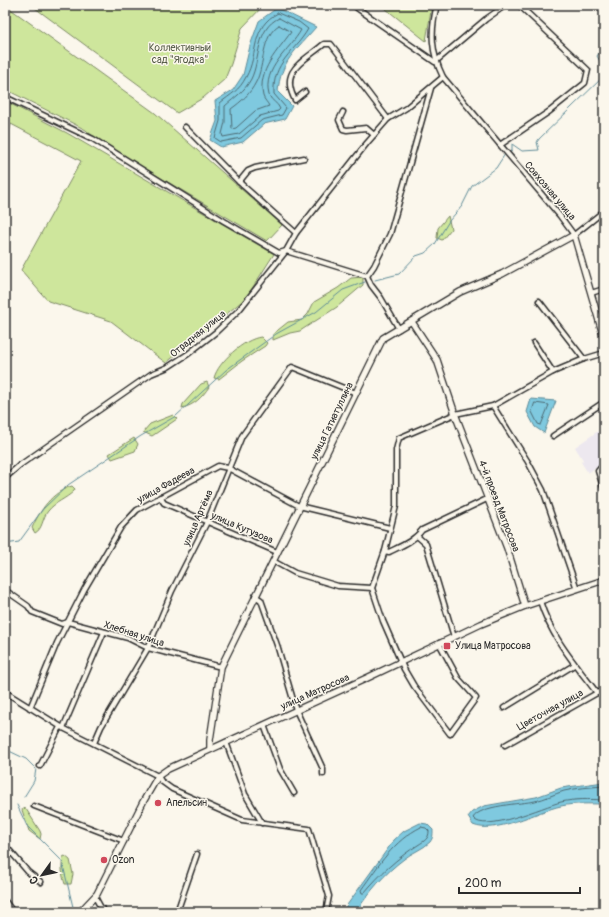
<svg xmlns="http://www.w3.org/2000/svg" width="609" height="917" viewBox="0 0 609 917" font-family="Pangolin,sans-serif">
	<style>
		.built { fill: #ede8ef }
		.green { fill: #cee69c; stroke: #7c8864 }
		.water { fill: #7fc9df; stroke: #5d8a97 }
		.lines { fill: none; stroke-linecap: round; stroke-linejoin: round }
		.shore { stroke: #4d6a73; stroke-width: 1 }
		.stream { stroke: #5d8a97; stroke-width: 1 }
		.street-casing { stroke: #2b2b2b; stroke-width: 7 }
		.secondary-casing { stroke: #2b2b2b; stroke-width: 8 }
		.street { stroke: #fbf7ec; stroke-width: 4 }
		.secondary { stroke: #fbf7ec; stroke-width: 5.5 }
		.poi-dot { fill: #d1495b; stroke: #fbf7ec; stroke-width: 1.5 }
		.labels { text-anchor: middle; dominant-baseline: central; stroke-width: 3; stroke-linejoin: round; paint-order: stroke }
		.park-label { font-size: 10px; fill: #545a47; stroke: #fbf7ec }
		.street-label { font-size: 10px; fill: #2b2b2b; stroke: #fbf7ec }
		.poi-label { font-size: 10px; fill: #2b2b2b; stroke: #fbf7ec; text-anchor: start }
	</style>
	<rect width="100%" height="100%" fill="#fbf7ec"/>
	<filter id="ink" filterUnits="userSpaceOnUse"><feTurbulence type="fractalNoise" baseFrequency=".025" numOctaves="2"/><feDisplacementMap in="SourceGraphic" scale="8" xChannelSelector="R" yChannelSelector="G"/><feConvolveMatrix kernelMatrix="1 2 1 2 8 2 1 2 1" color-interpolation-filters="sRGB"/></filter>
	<g filter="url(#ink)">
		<path class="built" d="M604,427V462L588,473L581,462L583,460L575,447Z"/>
		<g class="green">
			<path d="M5,5L155,113L282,225L267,241L97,140L86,130L5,89Z"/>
			<path d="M31,5H264L242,28L231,64L225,79L203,98L177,113Z"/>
			<path d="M381,5H432L426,41Z"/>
			<path d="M5,101L67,133L274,254L246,298L166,363L111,321L48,301L21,270L81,161L11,124L5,149Z"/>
			<path d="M448,216L451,229L442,240L437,238L438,228Z"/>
			<path d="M363,277V285L337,307L300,331L290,333L273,340V334L288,322L302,320L308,314L314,302L338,288L351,278Z"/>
			<path d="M261,337L267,343L265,346L242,361L219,379L214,378C218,362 244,339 261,337Z"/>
			<path d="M207,382L209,387C202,397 195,405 182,408L183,404L201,384Z"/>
			<path d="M173,415L177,419L152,436L143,432L150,424Z"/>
			<path d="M134,438L138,444L135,451L112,459L109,454Z"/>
			<path d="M72,486L75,489L74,491C66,499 55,502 48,511C42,518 43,529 35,533L32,528C40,510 52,492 72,486Z"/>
			<path d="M23,808L26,809L40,831L41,834L40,839L29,831L22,810Z"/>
			<path d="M65,856L70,860L73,874L71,884H65C62,875 61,867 63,857Z"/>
		</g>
		<g class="water">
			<path d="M277,8L316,27C297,49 280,62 278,92L292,106L285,119L264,124L243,142L221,147L210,140L217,121L215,101L233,90L243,75L250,46L259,21Z"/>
			<path d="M531,399L556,401L544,433L535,427L527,412Z"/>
			<path d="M604,782V804C590,804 575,803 561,806C537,811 496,835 473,825L468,817L472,812L484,806L536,797L561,788Z"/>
			<path d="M420,823L427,824L433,830C433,835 433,838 430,842C423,849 411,853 404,859C385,873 369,892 356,912H342L394,840L404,831Z"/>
		</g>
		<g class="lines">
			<g class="shore">
				<path d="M278,13L299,22L308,29C295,52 272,62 274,94L286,108L282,115L262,120L241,138L221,142L215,138L220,121V103C231,94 239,91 246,77C259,54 250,27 278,13Z"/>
				<path d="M279,18L301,30C290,50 262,68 269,95C271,101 278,103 280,109L278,111L260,116L239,134L223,137L222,134L225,122V106C235,97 244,92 251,79C261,59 255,29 279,18Z"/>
				<path d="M279,25L291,32C278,51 257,70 263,96C264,100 268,103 269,106L255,111L236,128L232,129L231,109C242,101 250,94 256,82C265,65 261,36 279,25Z"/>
				<path d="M535,403L549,405L541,425L538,424L532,412Z"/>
				<path d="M604,786C590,787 577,788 564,791C554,794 545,799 535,801C521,804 480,805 473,818C484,834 544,806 561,802C575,799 589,799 604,800"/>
				<path d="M421,827L426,828L429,831C429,839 424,841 418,845C397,858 380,874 364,893H362L361,890C379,865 393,841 421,827Z"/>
			</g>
			<g class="stream">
				<path d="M604,47L597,56L604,68"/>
				<path d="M510,152L512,151V144L522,151L539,150L537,142L539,139L604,76"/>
				<path d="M375,280L399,274L416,256L425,253L435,244L449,221L462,206L472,186L496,168L505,154"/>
				<path d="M5,544L19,542L43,509L68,485L141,436L176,416L226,370L276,334L316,312L343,290L365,282"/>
				<path d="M5,749L26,759L36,769L34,781L24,797"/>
				<path d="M17,805L27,826L62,861L73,907"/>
			</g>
			<defs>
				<g id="street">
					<path d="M437,5C430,31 431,53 443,77L560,216L574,235L604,211"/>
					<path d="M357,8L435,62L486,19L506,5"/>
					<path d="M305,92L295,100C279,70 303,62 324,44H331L388,119"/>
					<path d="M5,97L93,139L224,221L279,253L286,251L367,276L371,285L381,298L399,329"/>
					<path d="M343,112L339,120L343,129L347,130L366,128L374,135"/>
					<path d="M185,127L239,182L296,233"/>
					<path d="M500,145L550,111L585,83L588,70L519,5"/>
					<path d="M239,182L248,171L255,168L304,158"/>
					<path d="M367,276L374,266L390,234L431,88"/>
					<path d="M591,293L604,289"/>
					<path d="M539,301L584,359"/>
					<path d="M534,343L553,372"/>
					<path d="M493,406L528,462L543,490L577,589"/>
					<path d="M553,436L604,402"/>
					<path d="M604,464L598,471L604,490"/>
					<path d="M5,478L20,465L151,374L168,367L188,354L216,332L239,310L286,251L296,233L367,143L388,119L406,108L443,77"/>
					<path d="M160,497L164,503L277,552"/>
					<path d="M417,536L426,544L454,637"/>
					<path d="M385,551L389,552C401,546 414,541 422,530L487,499"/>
					<path d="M273,561L295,573L338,586L372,588"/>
					<path d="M5,590L28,606L32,612L62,624L68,622L128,638L148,648L221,667"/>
					<path d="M255,596L261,600L278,648L296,710L323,769V774"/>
					<path d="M540,601C551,637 575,664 597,693"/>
					<path d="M439,643L458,678L476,698L450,734L414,686L404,669L383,621L372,588L385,551L396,506V450L399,438L455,414L493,406L553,372L584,359L604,353"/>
					<path d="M5,692L63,728L158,776L161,781L172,789L242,820L309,829L329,896L326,912"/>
					<path d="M30,708L57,643L84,590L121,527L137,510L218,466L228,468L299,506L390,528"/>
					<path d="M504,708L574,665"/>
					<path d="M264,725L280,769L294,793"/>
					<path d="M63,728L104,632"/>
					<path d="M226,742L245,794L262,823"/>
					<path d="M94,743L101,727L148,648L172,591L207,522L242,436L292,367L356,393"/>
					<path d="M505,745L597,693L604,691"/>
					<path d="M40,766L60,727"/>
					<path d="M34,806L124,841"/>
					<path d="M5,845L28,872L41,882"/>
					<path d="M95,897L101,908L100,912"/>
					<path d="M5,901L13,912"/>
					<path d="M101,908L106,912"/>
					<path d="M177,912L197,854"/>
				</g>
				<g id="secondary">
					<path d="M412,322L437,360L455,414L507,548L525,606"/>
					<path d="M210,749V740L221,667L383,338L460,292L502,274L574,235L604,338"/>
					<path d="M80,912L97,894L143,802L158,776L168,769L367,678L481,624L525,606L604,580"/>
				</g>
			</defs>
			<use href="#street" class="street-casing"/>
			<use href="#secondary" class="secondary-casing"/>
			<use href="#street" class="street"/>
			<use href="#secondary" class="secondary"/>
		</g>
	</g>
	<g class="poi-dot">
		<rect x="443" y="642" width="8" height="8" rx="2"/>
		<circle cx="158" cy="803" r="4"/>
		<circle cx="104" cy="860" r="4"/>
	</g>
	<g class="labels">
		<g class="park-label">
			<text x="180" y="48">Коллективный<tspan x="180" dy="12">сад "Ягодка"</tspan></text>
		</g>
		<g class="street-label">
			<text transform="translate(550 191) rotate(50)">Совхозная улица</text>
			<text transform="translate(198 334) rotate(-39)">Отрадная улица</text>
			<text transform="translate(332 421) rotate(-64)">улица Гатиатуллина</text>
			<text transform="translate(166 485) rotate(-29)">улица Фадеева</text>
			<text transform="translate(499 506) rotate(69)">4-й проезд Матросова</text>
			<text transform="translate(198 518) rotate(-66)">улица Артёма</text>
			<text transform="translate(242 528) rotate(23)">улица Кутузова</text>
			<text transform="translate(134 634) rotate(18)">Хлебная улица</text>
			<text transform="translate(315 692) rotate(-24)">улица Матросова</text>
			<text transform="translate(550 710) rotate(-29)">Цветочная улица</text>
		</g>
		<g class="poi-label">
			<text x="455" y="646">Улица Матросова</text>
			<text x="166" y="803">Апельсин</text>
			<text x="112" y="860">Ozon</text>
		</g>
	</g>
	<rect width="609" height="917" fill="none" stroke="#fbf7ec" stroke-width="20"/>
	<rect x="10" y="10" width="589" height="897" fill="none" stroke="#2b2b2b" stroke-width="1.5" filter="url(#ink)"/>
	<g transform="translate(42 875) rotate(237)" stroke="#fbf7ec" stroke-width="3" paint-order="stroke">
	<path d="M0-3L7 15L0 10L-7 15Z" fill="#2b2b2b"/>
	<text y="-6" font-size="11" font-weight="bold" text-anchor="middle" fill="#2b2b2b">С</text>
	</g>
	<path d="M459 887v6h121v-6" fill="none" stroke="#2b2b2b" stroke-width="2"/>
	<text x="465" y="887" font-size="12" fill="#2b2b2b" stroke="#fbf7ec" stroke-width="3" paint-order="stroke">200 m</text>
</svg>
